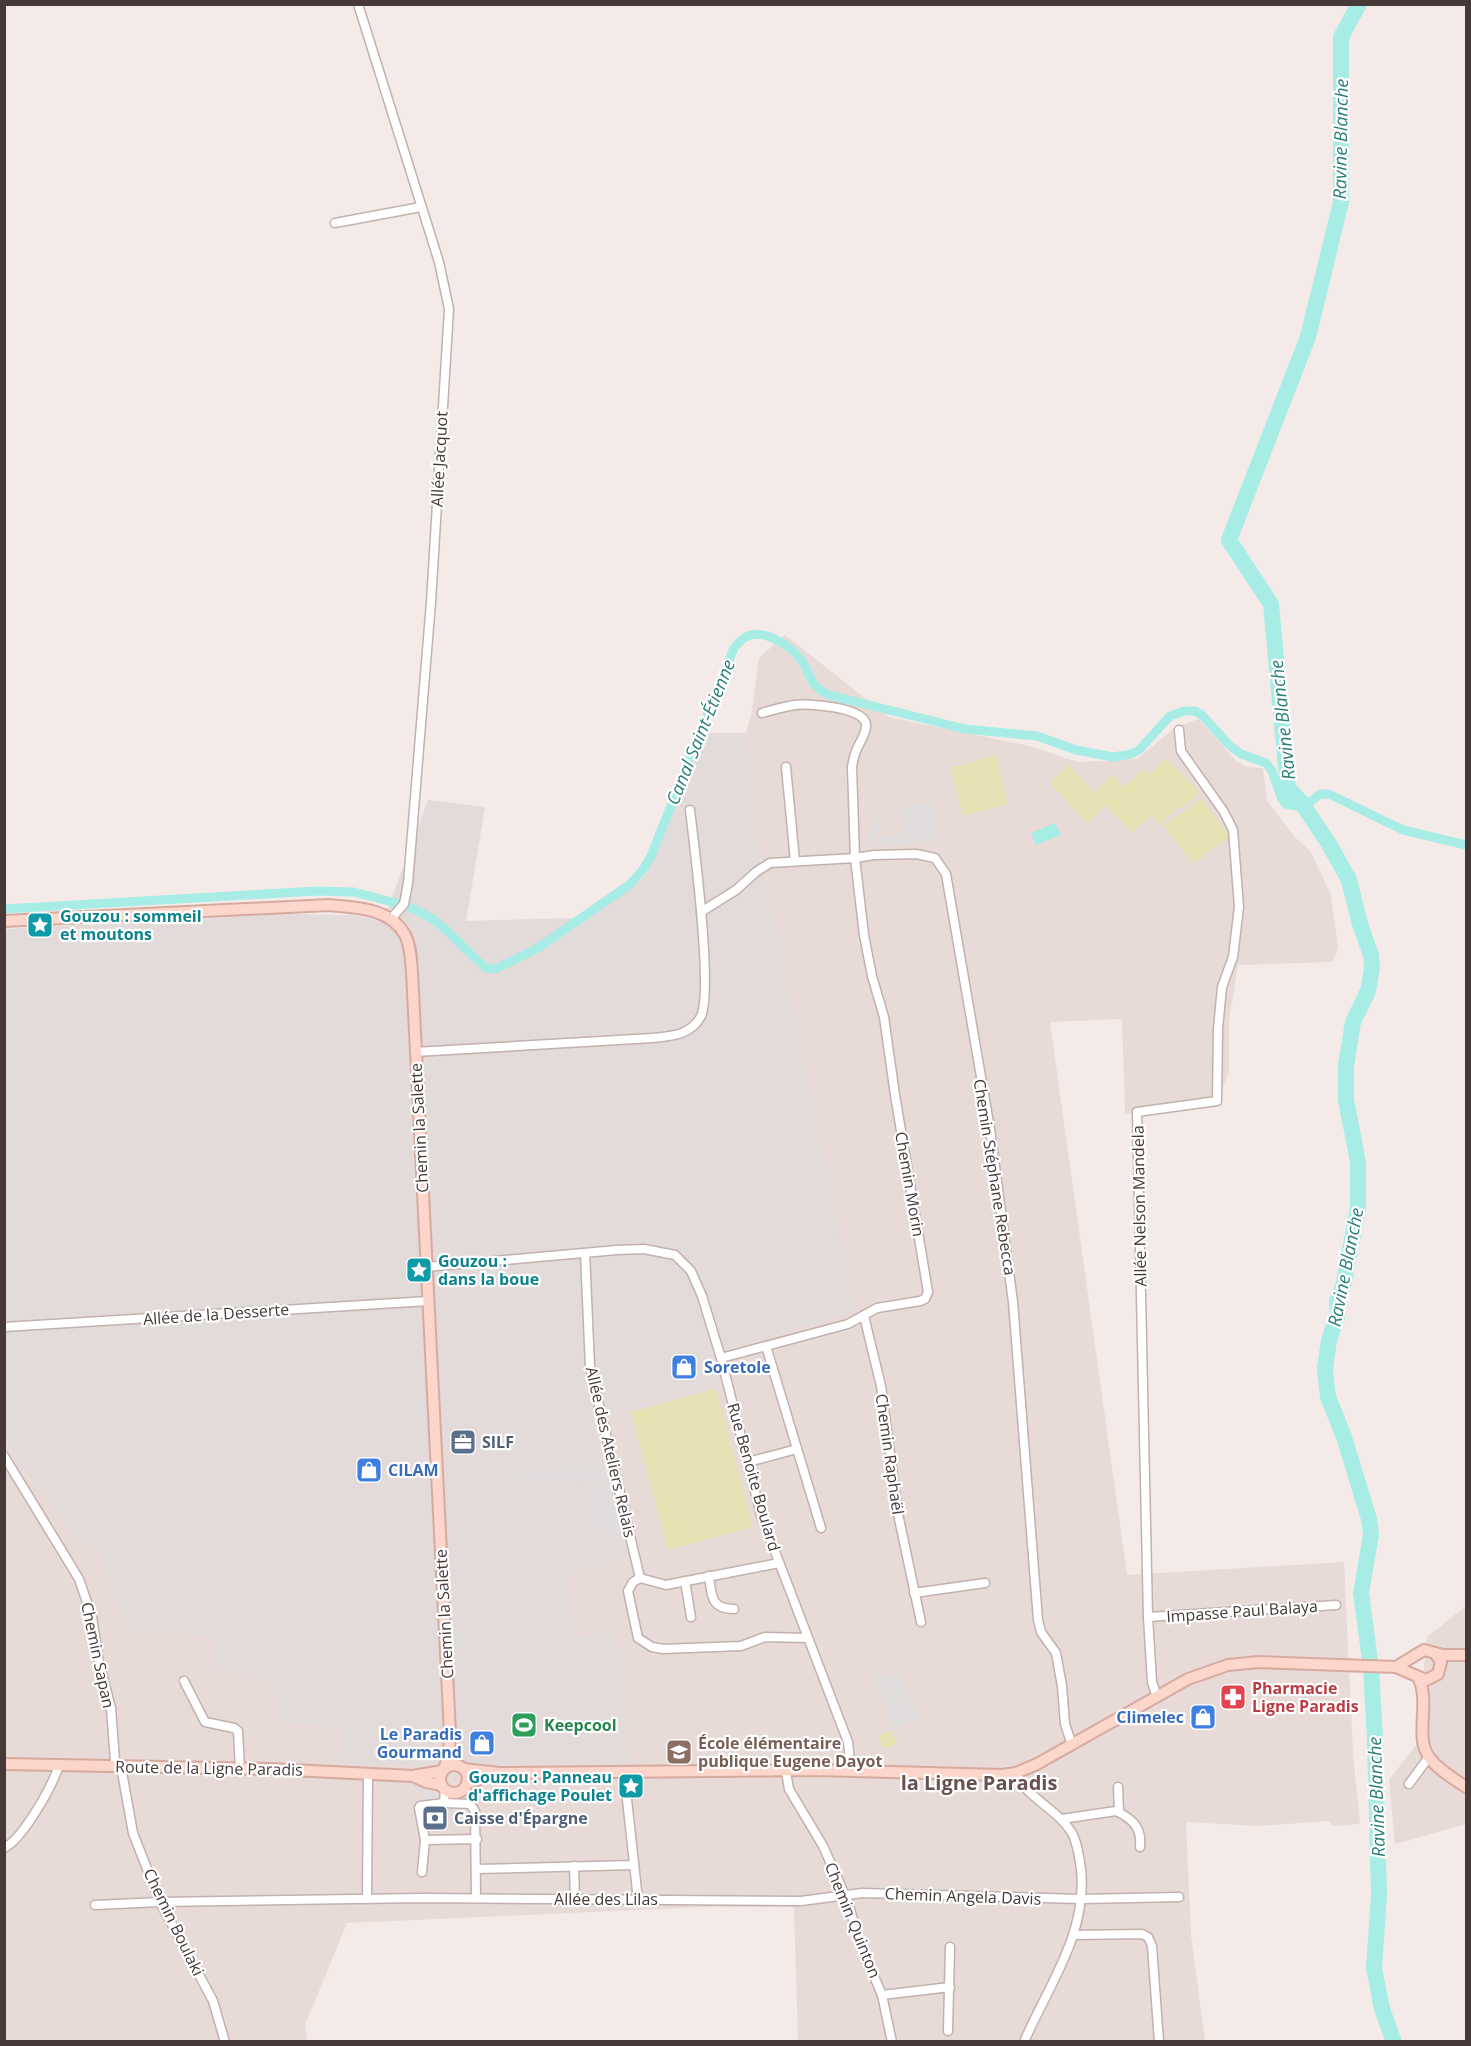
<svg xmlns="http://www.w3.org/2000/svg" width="1471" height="2046" viewBox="0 0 1471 2046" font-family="'Open Sans',sans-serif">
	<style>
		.residential { fill: #e7dad7 }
		.industrial { fill: #e3dada }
		.green { fill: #e6e2b3 }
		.parking { fill: #e2dddd }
		.water { fill: #a8ede5 }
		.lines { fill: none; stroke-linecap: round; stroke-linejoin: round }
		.canal { stroke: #a8ede5; stroke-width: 9 }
		.river { stroke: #a8ede5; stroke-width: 16 }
		.street-casing { stroke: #c2b1ae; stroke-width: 11 }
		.secondary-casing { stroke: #d7aa9f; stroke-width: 14 }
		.street { stroke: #fff; stroke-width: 8 }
		.secondary { stroke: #fcd6ca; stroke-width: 10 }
		.labels { text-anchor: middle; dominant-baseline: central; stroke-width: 4.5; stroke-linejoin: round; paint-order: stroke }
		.street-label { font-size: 16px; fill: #473937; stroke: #fff }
		.culture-label { font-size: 16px; font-weight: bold; fill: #0d838f; stroke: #fff; text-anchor: start }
		.shop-label { font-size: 16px; font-weight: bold; fill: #366cbe; stroke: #fff; text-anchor: start }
		.service-label { font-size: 16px; font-weight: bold; fill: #4e5e75; stroke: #fff; text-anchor: start }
		.health-label { font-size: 16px; font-weight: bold; fill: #be3a42; stroke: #fff; text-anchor: start }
		.leisure-label { font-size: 16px; font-weight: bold; fill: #27864d; stroke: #fff; text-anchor: start }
		.education-label { font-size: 16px; font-weight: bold; fill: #785e54; stroke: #fff; text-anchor: start }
		.water-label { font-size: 18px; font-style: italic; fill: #2a8076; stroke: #fff }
		.quarter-label { font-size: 20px; font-weight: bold; fill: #69514f; stroke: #fff }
	</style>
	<rect width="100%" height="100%" fill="#f4ebe9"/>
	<g class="residential">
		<path d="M785,635L889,717L1029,746L1078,762L1137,759L1176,727L1199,719L1236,761L1247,767L1263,768L1267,801L1296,838L1311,852L1331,895L1338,948L1332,962L1238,965L1229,1020V1072L1217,1101L1125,1114L1122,1019L1050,1022L1127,1575L1344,1562L1353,1753L1360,1824L1333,1826L1328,1821L1259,1826L1186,1822L1191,1935L1205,2041H798L794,1907H706L347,1923L305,2025L307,2041H5L4,1441L37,1484L98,1544L112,1593L131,1630L215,1637L214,1670L237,1671L274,1687L277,1695L278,1723L341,1727L629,1762L619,1650L616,1649L613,1631L572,1639L567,1573L632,1559L593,1417L718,1385L710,1352L855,1311L790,999L787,978L747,798L746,733L752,711L759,658Z"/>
		<path d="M1466,1606V1824L1395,1844L1389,1780L1416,1745L1427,1637Z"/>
	</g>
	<path class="industrial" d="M701,733H746L747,798L787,978L790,999L856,1311L710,1352L718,1385L593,1418L632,1559L567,1573L572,1638L613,1631L616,1648L619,1650L629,1763L445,1765L340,1764L341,1727L278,1723L277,1695L274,1687L237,1671L214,1670L215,1637L131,1630L112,1593L98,1544L82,1547L5,1441V929L287,914L350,915L371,918L380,922L388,908L428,800L485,807L466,921L573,918L635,885L644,876L656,854Z"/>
	<g class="green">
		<path d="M996,755L1008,804L963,816L951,768Z"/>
		<path d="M1166,758L1199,792L1181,809L1178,807L1160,825L1151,815L1132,833L1106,805L1087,823L1050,783L1069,765L1094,793L1113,775L1124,787L1143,769L1149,775Z"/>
		<path d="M1201,798L1230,836L1193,864L1164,826Z"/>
		<path d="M716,1389L753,1527L668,1550L631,1412Z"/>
		<path d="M891,1730L897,1744L883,1749L878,1736Z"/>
	</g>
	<g class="parking">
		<path d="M930,801L941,839L878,847L879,839L903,833L897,810Z"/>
		<path d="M882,817L875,844H866L875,819Z"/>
		<path d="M605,1466L610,1481H586V1480L514,1482L513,1471Z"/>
		<path d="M586,1483L610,1484L621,1530L620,1537L601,1530L588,1529Z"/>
		<path d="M873,1674L901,1675L919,1718L894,1729Z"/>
		<path d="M420,1788L437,1789L456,1797L470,1792L469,1810L426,1813Z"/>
	</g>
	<path class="water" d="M1055,823L1061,835L1036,845L1031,833Z"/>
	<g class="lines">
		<g class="canal">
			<path d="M411,908C442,919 462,948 486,968L495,969L538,948L629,885L642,871L651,856L734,648C738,643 742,638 748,636C765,629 791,646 801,660C813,676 807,684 829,695L965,729L1037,736L1076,750L1113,757L1131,754L1139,750L1170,716L1184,711H1195L1202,715L1229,745L1241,754L1266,763L1272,771L1282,799L1286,804L1304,807L1320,794H1329L1403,830L1466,845"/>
			<path d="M4,909L317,891L354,892L400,904"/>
		</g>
		<path class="river" d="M1359,4L1341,37V202L1308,337L1229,540L1271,604L1288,788L1301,802L1329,844L1349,880L1360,924L1371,955L1372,968L1368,991L1353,1022L1346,1066V1100L1358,1162V1208L1343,1287L1337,1300L1338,1314L1329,1340L1325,1368L1328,1397L1344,1437L1369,1519L1371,1535L1361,1593L1371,1668L1375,1740L1379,1894L1374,1968L1382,2009L1394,2042"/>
		<defs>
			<g id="street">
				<path d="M358,4L439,262L449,309L431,602L408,883L404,904L390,920"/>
				<path d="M335,223L421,207"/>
				<path d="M786,767L795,861"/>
				<path d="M701,912L736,890L756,872L770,863L855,858L874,855L916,854L935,858L946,874L990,1129L1013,1302L1038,1620L1041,1632L1056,1653L1062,1686L1065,1724L1072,1745"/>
				<path d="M415,1052L652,1038C670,1036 689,1036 700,1018C714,996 694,844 690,810"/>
				<path d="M585,1253L590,1367L640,1578"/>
				<path d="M426,1267L617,1250L644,1249L675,1255L691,1271L702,1296L721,1358L761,1515L848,1742L851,1771"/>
				<path d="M864,1316L881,1386L898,1514L921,1622"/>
				<path d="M4,1327L428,1301"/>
				<path d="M766,1346L821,1528"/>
				<path d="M721,1358L848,1324L877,1308L920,1301L925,1299L928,1292L895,1095L884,1017L872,976L864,935L855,858L852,767C853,761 854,755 857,749C860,741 867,733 866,724C864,707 807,703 794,705C783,707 772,710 762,713"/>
				<path d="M4,1456L79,1579L92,1617L99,1663L111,1708L115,1761L122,1772L133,1833L160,1902L213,2001L225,2042"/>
				<path d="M748,1462L797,1449"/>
				<path d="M709,1576C712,1595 710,1609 734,1609"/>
				<path d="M640,1578L633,1582L628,1591L638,1638L652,1647L663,1649L741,1646L765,1637L807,1638"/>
				<path d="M640,1578L666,1585L779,1563"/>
				<path d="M685,1581L691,1617"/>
				<path d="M914,1593L985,1583"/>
				<path d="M1148,1617L1336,1605"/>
				<path d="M184,1681L205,1722L234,1728L238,1731L240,1769"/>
				<path d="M1157,1697L1152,1682L1148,1617L1137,1112L1217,1101L1218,1029L1222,987L1233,957L1239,907L1233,830L1224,812L1181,751L1179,730"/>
				<path d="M624,1772L638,1900"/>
				<path d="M786,1772L789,1789L823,1846L848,1902L859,1941L882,1995L892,2042"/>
				<path d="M1016,1773C1026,1798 1058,1809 1072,1833C1078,1844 1079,1857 1081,1869C1088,1933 1048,1986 1024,2042"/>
				<path d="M1409,1784L1429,1757"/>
				<path d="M1118,1787L1119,1812"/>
				<path d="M445,1790L444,1803L470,1804L475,1811L476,1898"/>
				<path d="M444,1803L420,1806L419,1808L425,1840L477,1839"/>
				<path d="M1062,1819L1116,1811C1133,1819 1142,1828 1140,1847"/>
				<path d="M4,1848C23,1839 53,1785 59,1765"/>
				<path d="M574,1866L575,1899"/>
				<path d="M477,1869L634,1865"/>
				<path d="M422,1872L425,1840"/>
				<path d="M367,1899L368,1774"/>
				<path d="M95,1905L160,1902L422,1898L801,1901L862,1893L1081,1899L1179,1897"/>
				<path d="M1073,1935L1142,1934L1148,1937L1152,1946L1159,2042"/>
				<path d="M882,1995L950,1987"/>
				<path d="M948,2031L950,1947"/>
			</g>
			<g id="secondary">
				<path d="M4,921L329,905C355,908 390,907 405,935C411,946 411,961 412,972L450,1733L449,1754L444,1769"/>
				<path d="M1396,1667L1424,1650L1443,1655H1466"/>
				<path d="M1418,1677C1431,1702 1414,1736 1429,1757C1437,1769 1454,1779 1466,1787"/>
				<path d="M4,1764L270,1769L413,1776L442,1771"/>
				<circle cx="454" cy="1779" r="14"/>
				<path d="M464,1769L499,1773L817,1770L1002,1775L1016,1773L1037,1764L1188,1679L1228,1665L1259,1662L1396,1667L1426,1680L1438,1674L1441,1662L1435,1653"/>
				<path d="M413,1776L426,1782L441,1785"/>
				<path d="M467,1783L495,1774"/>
			</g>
		</defs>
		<use href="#street" class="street-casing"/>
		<use href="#secondary" class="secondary-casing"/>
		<use href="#street" class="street"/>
		<use href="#secondary" class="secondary"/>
	</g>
	<defs>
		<symbol id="sight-square" viewBox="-11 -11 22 22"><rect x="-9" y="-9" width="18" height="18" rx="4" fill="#0f9aa8" stroke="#fff"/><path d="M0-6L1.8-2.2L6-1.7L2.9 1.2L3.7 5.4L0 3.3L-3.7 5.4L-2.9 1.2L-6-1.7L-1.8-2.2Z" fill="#fff"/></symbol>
		<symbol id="shop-square" viewBox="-11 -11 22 22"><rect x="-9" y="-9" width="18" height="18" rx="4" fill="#3f7fe0" stroke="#fff"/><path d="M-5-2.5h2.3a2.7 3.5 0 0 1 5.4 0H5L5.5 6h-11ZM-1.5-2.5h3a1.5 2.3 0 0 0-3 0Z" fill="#fff"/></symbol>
		<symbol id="office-square" viewBox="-11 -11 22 22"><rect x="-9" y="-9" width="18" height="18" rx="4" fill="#5c6f8a" stroke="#fff"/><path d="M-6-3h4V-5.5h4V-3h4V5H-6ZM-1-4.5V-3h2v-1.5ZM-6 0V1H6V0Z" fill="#fff"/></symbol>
		<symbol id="pharmacy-square" viewBox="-11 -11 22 22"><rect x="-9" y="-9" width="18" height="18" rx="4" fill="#e0444e" stroke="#fff"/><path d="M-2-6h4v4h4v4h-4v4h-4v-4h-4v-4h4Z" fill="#fff"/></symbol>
		<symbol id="stadium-square" viewBox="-11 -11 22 22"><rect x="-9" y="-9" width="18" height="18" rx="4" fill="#2e9e5b" stroke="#fff"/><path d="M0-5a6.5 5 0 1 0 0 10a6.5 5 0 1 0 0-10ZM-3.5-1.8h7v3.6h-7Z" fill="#fff"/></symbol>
		<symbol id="school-square" viewBox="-11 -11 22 22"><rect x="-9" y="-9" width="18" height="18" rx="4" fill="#8d6e63" stroke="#fff"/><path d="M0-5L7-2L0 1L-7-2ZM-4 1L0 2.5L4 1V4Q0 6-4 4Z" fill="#fff"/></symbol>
		<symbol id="bank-square" viewBox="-11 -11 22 22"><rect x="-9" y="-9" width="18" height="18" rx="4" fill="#5c6f8a" stroke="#fff"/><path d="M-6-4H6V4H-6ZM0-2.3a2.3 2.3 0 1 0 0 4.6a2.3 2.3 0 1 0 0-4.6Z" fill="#fff"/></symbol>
	</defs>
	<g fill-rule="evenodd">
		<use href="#sight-square" x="25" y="910" width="30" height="30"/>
		<use href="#sight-square" x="404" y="1255" width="30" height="30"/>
		<use href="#shop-square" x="669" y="1352" width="30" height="30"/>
		<use href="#office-square" x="448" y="1427" width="30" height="30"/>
		<use href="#shop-square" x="354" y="1455" width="30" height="30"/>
		<use href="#pharmacy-square" x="1218" y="1682" width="30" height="30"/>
		<use href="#shop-square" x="1188" y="1702" width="30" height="30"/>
		<use href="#stadium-square" x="509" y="1710" width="30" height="30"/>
		<use href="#shop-square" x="467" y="1728" width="30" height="30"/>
		<use href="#school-square" x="664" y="1737" width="30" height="30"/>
		<use href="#sight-square" x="616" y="1771" width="30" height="30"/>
		<use href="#bank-square" x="420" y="1803" width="30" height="30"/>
	</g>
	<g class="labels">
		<g class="street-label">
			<text transform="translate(439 459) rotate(-87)">Allée Jacquot</text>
			<text transform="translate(419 1128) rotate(-93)">Chemin la Salette</text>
			<text transform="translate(995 1177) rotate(81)">Chemin Stéphane Rebecca</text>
			<text transform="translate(910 1184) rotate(80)">Chemin Morin</text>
			<text transform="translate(1139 1206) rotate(-91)">Allée Nelson Mandela</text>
			<text transform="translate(216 1314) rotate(-4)">Allée de la Desserte</text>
			<text transform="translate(611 1452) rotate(77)">Allée des Ateliers Relais</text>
			<text transform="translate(890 1454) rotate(82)">Chemin Raphaël</text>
			<text transform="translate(754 1477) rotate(74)">Rue Benoite Boulard</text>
			<text transform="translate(1242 1611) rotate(-4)">Impasse Paul Balaya</text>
			<text transform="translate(444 1614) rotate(-93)">Chemin la Salette</text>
			<text transform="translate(98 1655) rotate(78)">Chemin Sapan</text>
			<text transform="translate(209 1768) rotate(1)">Route de la Ligne Paradis</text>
			<text transform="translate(963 1896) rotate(2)">Chemin Angela Davis</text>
			<text x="606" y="1899">Allée des Lilas</text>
			<text transform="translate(853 1920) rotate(68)">Chemin Quinton</text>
			<text transform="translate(174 1922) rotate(64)">Chemin Boulaki</text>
		</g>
		<g class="culture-label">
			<text x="60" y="916">Gouzou : sommeil<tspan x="60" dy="18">et moutons</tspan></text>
			<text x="438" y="1261">Gouzou :<tspan x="438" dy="18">dans la boue</tspan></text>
			<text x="612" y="1777" text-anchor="end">Gouzou : Panneau<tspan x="612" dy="18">d'affichage Poulet</tspan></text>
		</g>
		<g class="shop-label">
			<text x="704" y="1367">Soretole</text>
			<text x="388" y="1470">CILAM</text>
			<text x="1184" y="1717" text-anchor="end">Climelec</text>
			<text x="462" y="1734" text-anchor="end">Le Paradis<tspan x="462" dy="18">Gourmand</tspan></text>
		</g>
		<g class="service-label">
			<text x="482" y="1442">SILF</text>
			<text x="454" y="1818">Caisse d'Épargne</text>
		</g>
		<g class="health-label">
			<text x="1252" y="1688">Pharmacie<tspan x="1252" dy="18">Ligne Paradis</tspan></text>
		</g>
		<g class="leisure-label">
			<text x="544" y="1725">Keepcool</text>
		</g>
		<g class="education-label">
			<text x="698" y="1743">École élémentaire<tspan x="698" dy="18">publique Eugene Dayot</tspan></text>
		</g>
		<g class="water-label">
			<text transform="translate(1340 139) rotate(-89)">Ravine Blanche</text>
			<text transform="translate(1282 720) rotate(-96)">Ravine Blanche</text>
			<text transform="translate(700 732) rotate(-68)">Canal Saint-Étienne</text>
			<text transform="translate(1345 1267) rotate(-79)">Ravine Blanche</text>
			<text transform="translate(1376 1797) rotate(-92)">Ravine Blanche</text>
		</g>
		<g class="quarter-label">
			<text x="979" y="1782">la Ligne Paradis</text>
		</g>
	</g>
	<rect width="1471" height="2046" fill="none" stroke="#473937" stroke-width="12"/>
</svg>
